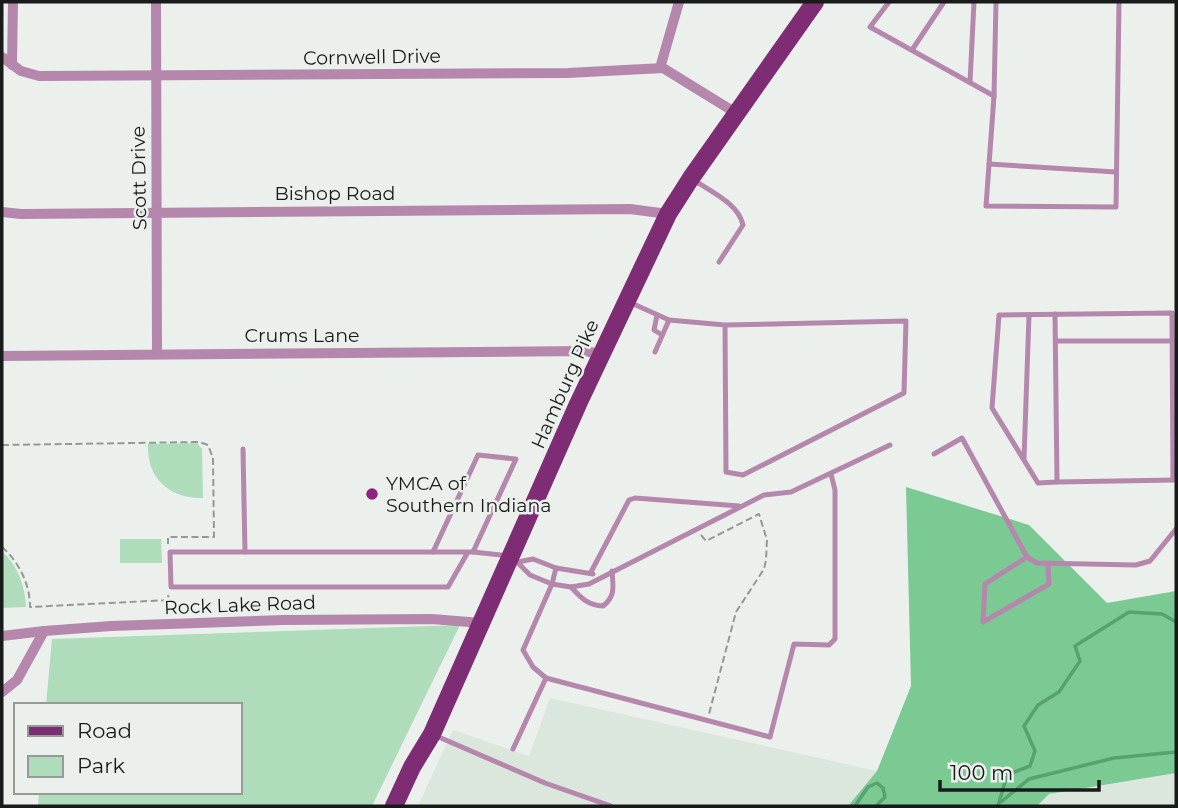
<svg xmlns="http://www.w3.org/2000/svg" width="1178" height="808" viewBox="0 0 1178 808" font-family="Montserrat,sans-serif">
	<style>
		.built { fill: #dbe6dd }
		.green { fill: #afddbb }
		.forest { fill: #7bc993 }
		.lines { fill: none; stroke-linecap: round; stroke-linejoin: round }
		.stream { stroke: #56a370; stroke-width: 3.5 }
		.path { stroke: #959996; stroke-width: 2; stroke-dasharray: 7 3.5; stroke-linecap: butt }
		.lane { stroke: #b587ad; stroke-width: 5 }
		.street { stroke: #b587ad; stroke-width: 10 }
		.primary { stroke: #7e2c74; stroke-width: 18 }
		.poi-dot { fill: #8f2184; stroke: #ebf0ec; stroke-width: 2.5 }
		.labels { text-anchor: middle; dominant-baseline: central; stroke-width: 5; stroke-linejoin: round; paint-order: stroke }
		.street-label { font-size: 19px; fill: #191b1a; stroke: #ebf0ec }
		.poi-label { font-size: 19px; fill: #191b1a; stroke: #ebf0ec; text-anchor: start }
	</style>
	<rect width="100%" height="100%" fill="#ebf0ec"/>
	<g class="built">
		<path d="M550,698L877,771L848,806H418L453,730L529,756Z"/>
		<path d="M1176,773V806H1037L1049,794Z"/>
	</g>
	<g class="green">
		<path d="M197,443L202,449L203,498C170,499 146,478 148,444Z"/>
		<path d="M120,539H161L162,563H120Z"/>
		<path d="M2,551C18,566 25,586 26,607L2,608Z"/>
		<path d="M460,625L372,806H38L39,792H240V705H46L52,639Z"/>
	</g>
	<path class="forest" d="M906,487L1029,525L1107,603L1176,591V773L1049,794L1037,806H848L877,771L911,686Z"/>
	<g class="lines">
		<g class="stream">
			<path d="M1001,802L1029,779L1114,758L1176,752"/>
			<path d="M855,806L868,787L877,783L883,788L885,797L876,806"/>
			<path d="M998,806L1007,775L1030,766L1035,751L1024,726L1038,705L1059,692L1080,661L1075,646L1129,612L1162,614L1176,622"/>
		</g>
		<g class="path">
			<path d="M2,445L199,442L208,445L213,458L214,537H168V544"/>
			<path d="M701,535L706,541L759,514L767,540L766,560L764,569L736,612L709,714"/>
			<path d="M2,547C19,562 30,584 30,607L169,600L168,595"/>
		</g>
		<g class="lane">
			<path d="M889,2L870,27L994,96"/>
			<path d="M996,2L994,96L986,206L1116,207L1119,2"/>
			<path d="M912,50L944,2"/>
			<path d="M970,82L974,2"/>
			<path d="M989,164L1116,172"/>
			<path d="M694,180C711,192 738,203 743,225L719,262"/>
			<path d="M629,302L669,320L725,325L906,321L904,393L743,475L726,472L725,325"/>
			<path d="M1055,314L1057,482"/>
			<path d="M657,315L654,330L662,335"/>
			<path d="M1057,341H1172"/>
			<path d="M655,352L669,320"/>
			<path d="M243,449L245,552"/>
			<path d="M934,454L962,438L1027,557L1037,563L1136,565L1150,561L1176,529"/>
			<path d="M1024,459L1029,315"/>
			<path d="M1173,480L1172,313L999,315L992,408L1038,483L1057,482L1176,480"/>
			<path d="M433,552L478,455L516,459L473,552"/>
			<path d="M468,552L448,587H171L170,552H473L511,556L530,575L552,584L571,587L589,584L764,495L791,492L890,445"/>
			<path d="M1027,557L985,584L983,622L1049,584L1048,564"/>
			<path d="M518,562L533,559L556,568L593,574"/>
			<path d="M556,568L552,584L523,650L533,667L546,678L770,737L794,644L829,645L835,639V490L831,474"/>
			<path d="M591,572L629,500L635,498L739,506"/>
			<path d="M571,587C582,599 588,605 603,606C616,596 613,586 612,571"/>
			<path d="M434,735L545,783L611,806"/>
			<path d="M513,749L546,678"/>
		</g>
		<g class="street">
			<path d="M156,2L157,353"/>
			<path d="M2,57L21,71L39,76L568,73L663,68L736,113"/>
			<path d="M12,65L13,2"/>
			<path d="M660,68L679,2"/>
			<path d="M2,212L21,214L630,209L668,214"/>
			<path d="M2,356L584,351L602,354"/>
			<path d="M2,636L44,631L111,626L283,620L432,619L481,623"/>
			<path d="M2,692L17,680L44,631"/>
		</g>
		<path class="primary" d="M394,806L412,767L432,734L578,404L668,214L691,178L815,2"/>
	</g>
	<circle class="poi-dot" cx="372" cy="494" r="7"/>
	<g class="labels">
		<g class="street-label">
			<text transform="translate(372 57) rotate(-1)">Cornwell Drive</text>
			<text transform="translate(139 178) rotate(-91)">Scott Drive</text>
			<text x="335" y="193">Bishop Road</text>
			<text x="302" y="335">Crums Lane</text>
			<text transform="translate(565 384) rotate(-66)">Hamburg Pike</text>
			<text transform="translate(240 605) rotate(-2)">Rock Lake Road</text>
		</g>
		<g class="poi-label">
			<text x="386" y="483">YMCA of<tspan x="386" dy="22">Southern Indiana</tspan></text>
		</g>
	</g>
	<rect width="1178" height="808" fill="none" stroke="#191b1a" stroke-width="7"/>
	<rect x="14" y="703" width="228" height="91" fill="#ebf0ec" stroke="#979b98" stroke-width="2"/>
	<rect x="28" y="726" width="35" height="10" fill="#7e2c74" stroke="#979b98" stroke-width="2"/>
	<text x="77" y="738" font-size="21" fill="#191b1a">Road</text>
	<rect x="28" y="756" width="35" height="21" fill="#afddbb" stroke="#979b98" stroke-width="2"/>
	<text x="77" y="773" font-size="21" fill="#191b1a">Park</text>
	<path d="M940 780v10h159v-10" fill="none" stroke="#191b1a" stroke-width="3.5"/>
	<text x="950" y="780" font-size="21" fill="#191b1a" stroke="#ebf0ec" stroke-width="5" paint-order="stroke">100 m</text>
</svg>
